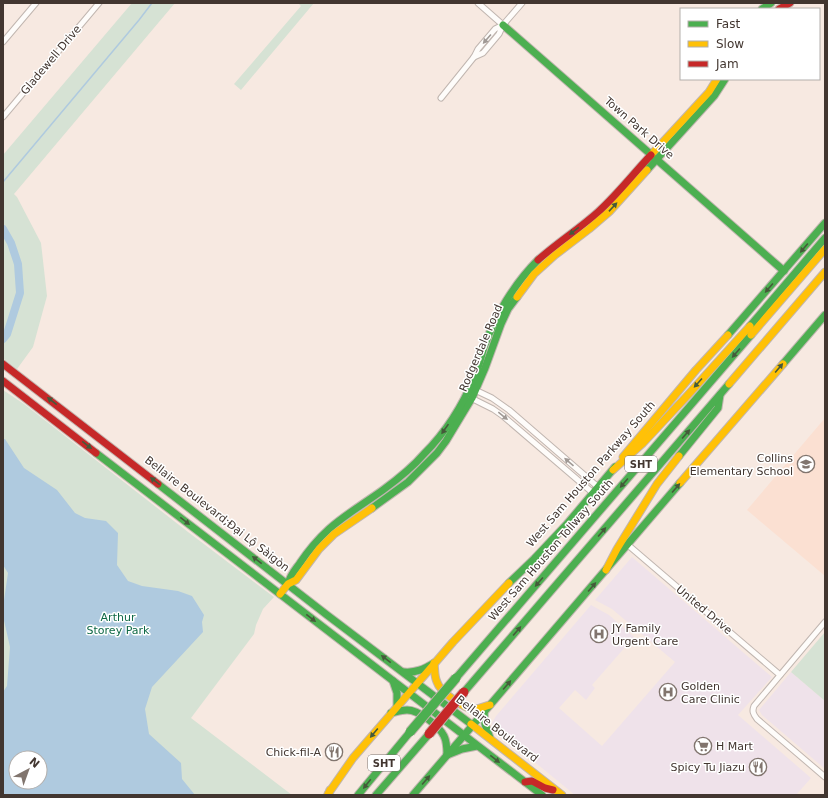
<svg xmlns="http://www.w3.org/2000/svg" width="828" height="798" viewBox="0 0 828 798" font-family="'DejaVu Sans',sans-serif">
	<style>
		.commercial { fill: #efe2ea }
		.built { fill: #fbe0d2 }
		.green { fill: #d6e2d4; fill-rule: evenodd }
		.water { fill: #afcadf; fill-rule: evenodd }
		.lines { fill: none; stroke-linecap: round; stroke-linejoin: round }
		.stream { stroke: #afcadf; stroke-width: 1.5 }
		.river { stroke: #afcadf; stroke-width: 8 }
		.street-casing { stroke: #c1b6b0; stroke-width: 7 }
		.fast-casing { stroke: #c1b6b0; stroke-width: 9 }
		.slow-casing { stroke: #c1b6b0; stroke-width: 9 }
		.jam-casing { stroke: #c1b6b0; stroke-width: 9 }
		.street { stroke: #fefcfa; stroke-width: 5 }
		.fast { stroke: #4caf50; stroke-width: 7 }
		.slow { stroke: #ffc107; stroke-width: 7 }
		.jam { stroke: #c62828; stroke-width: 7 }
		.fast-bridge-casing { stroke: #c4b1ad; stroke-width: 11; stroke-linecap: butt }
		.jam-bridge-casing { stroke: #c4b1ad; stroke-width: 11; stroke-linecap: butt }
		.fast-bridge { stroke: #4caf50; stroke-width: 9 }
		.jam-bridge { stroke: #c62828; stroke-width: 9 }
		.oneway { fill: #a09995 }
		.oneway2 { fill: #455a3a }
		.labels { text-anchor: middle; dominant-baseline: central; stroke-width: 3; stroke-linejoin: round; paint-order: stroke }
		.shield { fill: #fff; stroke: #7b726e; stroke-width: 1 }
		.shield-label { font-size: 10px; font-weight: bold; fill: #423630 }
		.street-label { font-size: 11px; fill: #423630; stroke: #fff }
		.poi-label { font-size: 11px; fill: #423630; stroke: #fff; text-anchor: end }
		.park-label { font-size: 11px; fill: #0e6845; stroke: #fff }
	</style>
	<rect width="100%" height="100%" fill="#f7e9e1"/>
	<g class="commercial">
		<path d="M632,557L772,677L738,715L811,778L796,795H575L493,728L492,723L496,716L591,605L609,615L634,637L592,685L595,688L586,700L575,690L559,708L602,746L675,662L612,609L595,600Z"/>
		<path d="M791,672L825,701V769L762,715L759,710Z"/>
	</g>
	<path class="built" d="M825,418V576L747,510Z"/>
	<g class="green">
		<path d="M132,3H175L14,194L17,197L41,243L47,296L33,347L17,369L3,358V155Z"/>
		<path d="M298,3H314L241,90L234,84L301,6Z"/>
		<path d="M3,390L24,404L188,532L274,597L263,609L256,625L254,634L191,718L292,795H3ZM16,758H40V782H16Z"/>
		<path d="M825,632V701L791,672Z"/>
	</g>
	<path class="water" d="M3,439H5L24,468L57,490L75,513L85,518L106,521L118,533L117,565L128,581L142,586L178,591L192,596L204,615L202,622L203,632L152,687L145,709L149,734L181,763L182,779L195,795H3V692L7,686L10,647L3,616V607L8,573L3,565ZM16,758H40V782H16Z"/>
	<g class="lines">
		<path class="stream" d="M3,182L139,20L152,3"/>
		<path class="river" d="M3,229L11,243L18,264L20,293L7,334L3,339"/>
		<defs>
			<g id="street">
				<path d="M478,3L503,25"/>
				<path d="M3,42L36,3"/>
				<path d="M474,57L483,53L499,34L503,25L522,3"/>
				<path d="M441,98L474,57L478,49L495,29L503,25"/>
				<path d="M3,117L99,3"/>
				<path d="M473,389L492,398L509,410L598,487"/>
				<path d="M469,397L493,409L503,416L593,493"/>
				<path d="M628,545L780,675"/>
				<path d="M825,622L754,706C752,711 753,714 757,719L825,777"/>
			</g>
			<g id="fast">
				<path d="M762,9L771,3"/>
				<path d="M503,25L784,271"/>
				<path d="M647,170L714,96L725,79"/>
				<path d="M750,326L825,238"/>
				<path d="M728,335L825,223"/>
				<path d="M783,364L825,315"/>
				<path d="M96,453L542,795"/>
				<path d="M679,456L718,408L720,395"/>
				<path d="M158,484L327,615L471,724"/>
				<path d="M372,508L408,482L437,453L446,441L472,398L485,368L501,324L508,309L517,297"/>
				<path d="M509,583L534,559L567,524L615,467"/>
				<path d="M288,584C290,575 295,570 300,563C308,551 318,539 329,529C346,514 365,503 383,490C398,479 412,468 424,454C446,432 463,405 475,376C479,367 481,357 484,347C495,316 514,284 538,260"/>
				<path d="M404,672C416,673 424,669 434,663"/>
				<path d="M456,678L751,335"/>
				<path d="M393,681L397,693V705"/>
				<path d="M464,692L729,384"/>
				<path d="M484,712L485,724L490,738"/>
				<path d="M391,713C396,712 401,710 407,710C419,710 439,726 444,736C447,742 447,749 447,755"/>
				<path d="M447,755L462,749L477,746"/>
				<path d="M358,795L410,732"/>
				<path d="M376,795L429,734"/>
				<path d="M413,795L680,483"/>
			</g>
			<g id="slow">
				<path d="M651,155L709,92L717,79"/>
				<path d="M517,297L534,274L555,255L589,229L610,211L647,170"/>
				<path d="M751,335L825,249"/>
				<path d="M729,384L825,272"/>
				<path d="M623,457L696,370L728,335"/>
				<path d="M613,470L642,444L686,397L750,326"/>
				<path d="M680,483L783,364"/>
				<path d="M606,570L617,549L657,484L679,456"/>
				<path d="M280,594L288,584L296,580L319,549L334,534L372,508"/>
				<path d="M434,663C435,669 434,676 437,682C440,692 464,709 475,709C480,709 485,706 490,705"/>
				<path d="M471,724L562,795"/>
				<path d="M328,794L353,758L453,642L509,583"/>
				<path d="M328,795L330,790"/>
			</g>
			<g id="jam">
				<path d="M779,9L790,3"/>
				<path d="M538,260C557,243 579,229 598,212C617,195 633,174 651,155"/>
				<path d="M3,364L158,484"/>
				<path d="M3,381L96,453"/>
				<path d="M525,782L532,781L545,788L553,790"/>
			</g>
		</defs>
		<use href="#street" class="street-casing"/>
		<use href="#fast" class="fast-casing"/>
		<use href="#slow" class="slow-casing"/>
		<use href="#jam" class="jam-casing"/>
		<use href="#street" class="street"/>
		<use href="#fast" class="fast"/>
		<use href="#slow" class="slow"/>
		<use href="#jam" class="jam"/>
		<defs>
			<path id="fast-bridge" d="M410,732L456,678"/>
			<path id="jam-bridge" d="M429,734L464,692"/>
		</defs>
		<use href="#fast-bridge" class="fast-bridge-casing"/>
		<use href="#jam-bridge" class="jam-bridge-casing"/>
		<use href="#fast-bridge" class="fast-bridge"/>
		<use href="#jam-bridge" class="jam-bridge"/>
	</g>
	<defs><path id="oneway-solid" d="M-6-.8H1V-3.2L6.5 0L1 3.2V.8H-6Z"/></defs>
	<g class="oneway">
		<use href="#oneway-solid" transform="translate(487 39) rotate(131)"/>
		<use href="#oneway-solid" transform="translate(503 416) rotate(39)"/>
		<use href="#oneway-solid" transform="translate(569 462) rotate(-139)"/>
	</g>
	<g class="oneway2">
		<use href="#oneway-solid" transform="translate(613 207) rotate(-47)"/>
		<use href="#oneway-solid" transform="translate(574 231) rotate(143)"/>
		<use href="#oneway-solid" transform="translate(804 248) rotate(130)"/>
		<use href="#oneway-solid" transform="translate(769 288) rotate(131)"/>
		<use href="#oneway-solid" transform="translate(736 353) rotate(131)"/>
		<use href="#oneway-solid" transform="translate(779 368) rotate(-50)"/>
		<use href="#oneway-solid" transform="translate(698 383) rotate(132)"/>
		<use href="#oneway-solid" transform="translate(52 401) rotate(-142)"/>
		<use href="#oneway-solid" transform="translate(445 429) rotate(125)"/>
		<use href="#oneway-solid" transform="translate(686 434) rotate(-49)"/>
		<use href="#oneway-solid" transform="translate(87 445) rotate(38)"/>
		<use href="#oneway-solid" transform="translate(155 481) rotate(-142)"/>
		<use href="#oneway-solid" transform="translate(624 483) rotate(131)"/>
		<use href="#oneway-solid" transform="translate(676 488) rotate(-49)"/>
		<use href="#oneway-solid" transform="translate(185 521) rotate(38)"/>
		<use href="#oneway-solid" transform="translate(602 532) rotate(-49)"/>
		<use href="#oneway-solid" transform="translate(257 560) rotate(-142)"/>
		<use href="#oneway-solid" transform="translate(539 582) rotate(131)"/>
		<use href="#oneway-solid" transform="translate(592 587) rotate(-49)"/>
		<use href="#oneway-solid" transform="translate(311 618) rotate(38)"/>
		<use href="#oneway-solid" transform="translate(517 631) rotate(-49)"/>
		<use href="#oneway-solid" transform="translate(386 659) rotate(-143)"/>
		<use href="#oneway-solid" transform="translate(507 685) rotate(-49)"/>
		<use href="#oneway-solid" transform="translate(374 733) rotate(130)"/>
		<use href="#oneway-solid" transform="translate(495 759) rotate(38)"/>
		<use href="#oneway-solid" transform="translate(426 780) rotate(-49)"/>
		<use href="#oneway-solid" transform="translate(367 784) rotate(129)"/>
	</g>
	<defs>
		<symbol id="school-ring" viewBox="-11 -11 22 22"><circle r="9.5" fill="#fff" stroke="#81756e" stroke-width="1.5"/><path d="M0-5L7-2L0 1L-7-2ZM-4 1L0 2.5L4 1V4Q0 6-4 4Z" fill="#81756e"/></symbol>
		<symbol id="hospital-ring" viewBox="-11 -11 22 22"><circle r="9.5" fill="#fff" stroke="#81756e" stroke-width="1.5"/><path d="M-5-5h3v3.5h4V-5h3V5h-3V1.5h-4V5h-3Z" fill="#81756e"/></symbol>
		<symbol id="supermarket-ring" viewBox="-11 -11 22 22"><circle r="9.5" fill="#fff" stroke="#81756e" stroke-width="1.5"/><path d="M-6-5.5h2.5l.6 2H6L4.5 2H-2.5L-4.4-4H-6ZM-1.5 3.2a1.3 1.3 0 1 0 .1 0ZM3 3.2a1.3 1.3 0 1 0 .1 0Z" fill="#81756e"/></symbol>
		<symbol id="restaurant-ring" viewBox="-11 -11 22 22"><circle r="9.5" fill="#fff" stroke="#81756e" stroke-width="1.5"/><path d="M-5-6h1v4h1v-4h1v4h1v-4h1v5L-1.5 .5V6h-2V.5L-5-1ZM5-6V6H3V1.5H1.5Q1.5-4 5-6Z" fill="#81756e"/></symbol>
	</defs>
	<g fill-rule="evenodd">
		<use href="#school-ring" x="796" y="454" width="20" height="20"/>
		<use href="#hospital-ring" x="589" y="624" width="20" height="20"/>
		<use href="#hospital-ring" x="658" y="682" width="20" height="20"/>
		<use href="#supermarket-ring" x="693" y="736" width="20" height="20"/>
		<use href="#restaurant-ring" x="324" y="742" width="20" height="20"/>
		<use href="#restaurant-ring" x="748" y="757" width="20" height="20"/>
	</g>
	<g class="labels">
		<g class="shield">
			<rect x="625" y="456" width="32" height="16" rx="3"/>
			<rect x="368" y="755" width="32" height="16" rx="3"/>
		</g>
		<g class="shield-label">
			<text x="641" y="464">SHT</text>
			<text x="384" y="763">SHT</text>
		</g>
		<g class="street-label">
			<text transform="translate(51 60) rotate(-50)">Gladewell Drive</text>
			<text transform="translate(639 128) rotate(41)">Town Park Drive</text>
			<text transform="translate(481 348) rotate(-67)">Rodgerdale Road</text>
			<text transform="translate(591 474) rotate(-49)">West Sam Houston Parkway South</text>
			<text transform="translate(217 514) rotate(38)">Bellaire Boulevard;Đại Lộ Sàigòn</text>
			<text transform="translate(551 550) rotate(-49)">West Sam Houston Tollway South</text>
			<text transform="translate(704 610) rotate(40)">United Drive</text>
			<text transform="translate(497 729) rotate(38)">Bellaire Boulevard</text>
		</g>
		<g class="poi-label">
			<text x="793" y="458">Collins<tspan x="793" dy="13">Elementary School</tspan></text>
			<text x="612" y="628" text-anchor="start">JY Family<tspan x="612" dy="13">Urgent Care</tspan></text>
			<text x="681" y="686" text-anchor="start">Golden<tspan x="681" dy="13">Care Clinic</tspan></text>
			<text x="716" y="746" text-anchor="start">H Mart</text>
			<text x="321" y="752">Chick-fil-A</text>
			<text x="745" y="767">Spicy Tu Jiazu</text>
		</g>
		<g class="park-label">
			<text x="118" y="617">Arthur<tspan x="118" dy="13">Storey Park</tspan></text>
		</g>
	</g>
	<rect width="828" height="798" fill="none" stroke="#423630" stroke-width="8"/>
	<rect x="680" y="8" width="140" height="72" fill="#ffffff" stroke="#b3afac"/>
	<rect x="688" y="21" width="20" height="6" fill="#4caf50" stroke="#b3afac"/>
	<text x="716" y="28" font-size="12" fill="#423630">Fast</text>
	<rect x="688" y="41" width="20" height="6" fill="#ffc107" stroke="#b3afac"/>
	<text x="716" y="48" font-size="12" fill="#423630">Slow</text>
	<rect x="688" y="61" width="20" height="6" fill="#c62828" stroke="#b3afac"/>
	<text x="716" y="68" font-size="12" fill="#423630">Jam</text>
	<g transform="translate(28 770) rotate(41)"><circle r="19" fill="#ffffff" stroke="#b3afac"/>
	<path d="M0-3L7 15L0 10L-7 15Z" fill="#81756e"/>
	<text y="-6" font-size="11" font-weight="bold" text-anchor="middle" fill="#423630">N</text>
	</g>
</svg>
